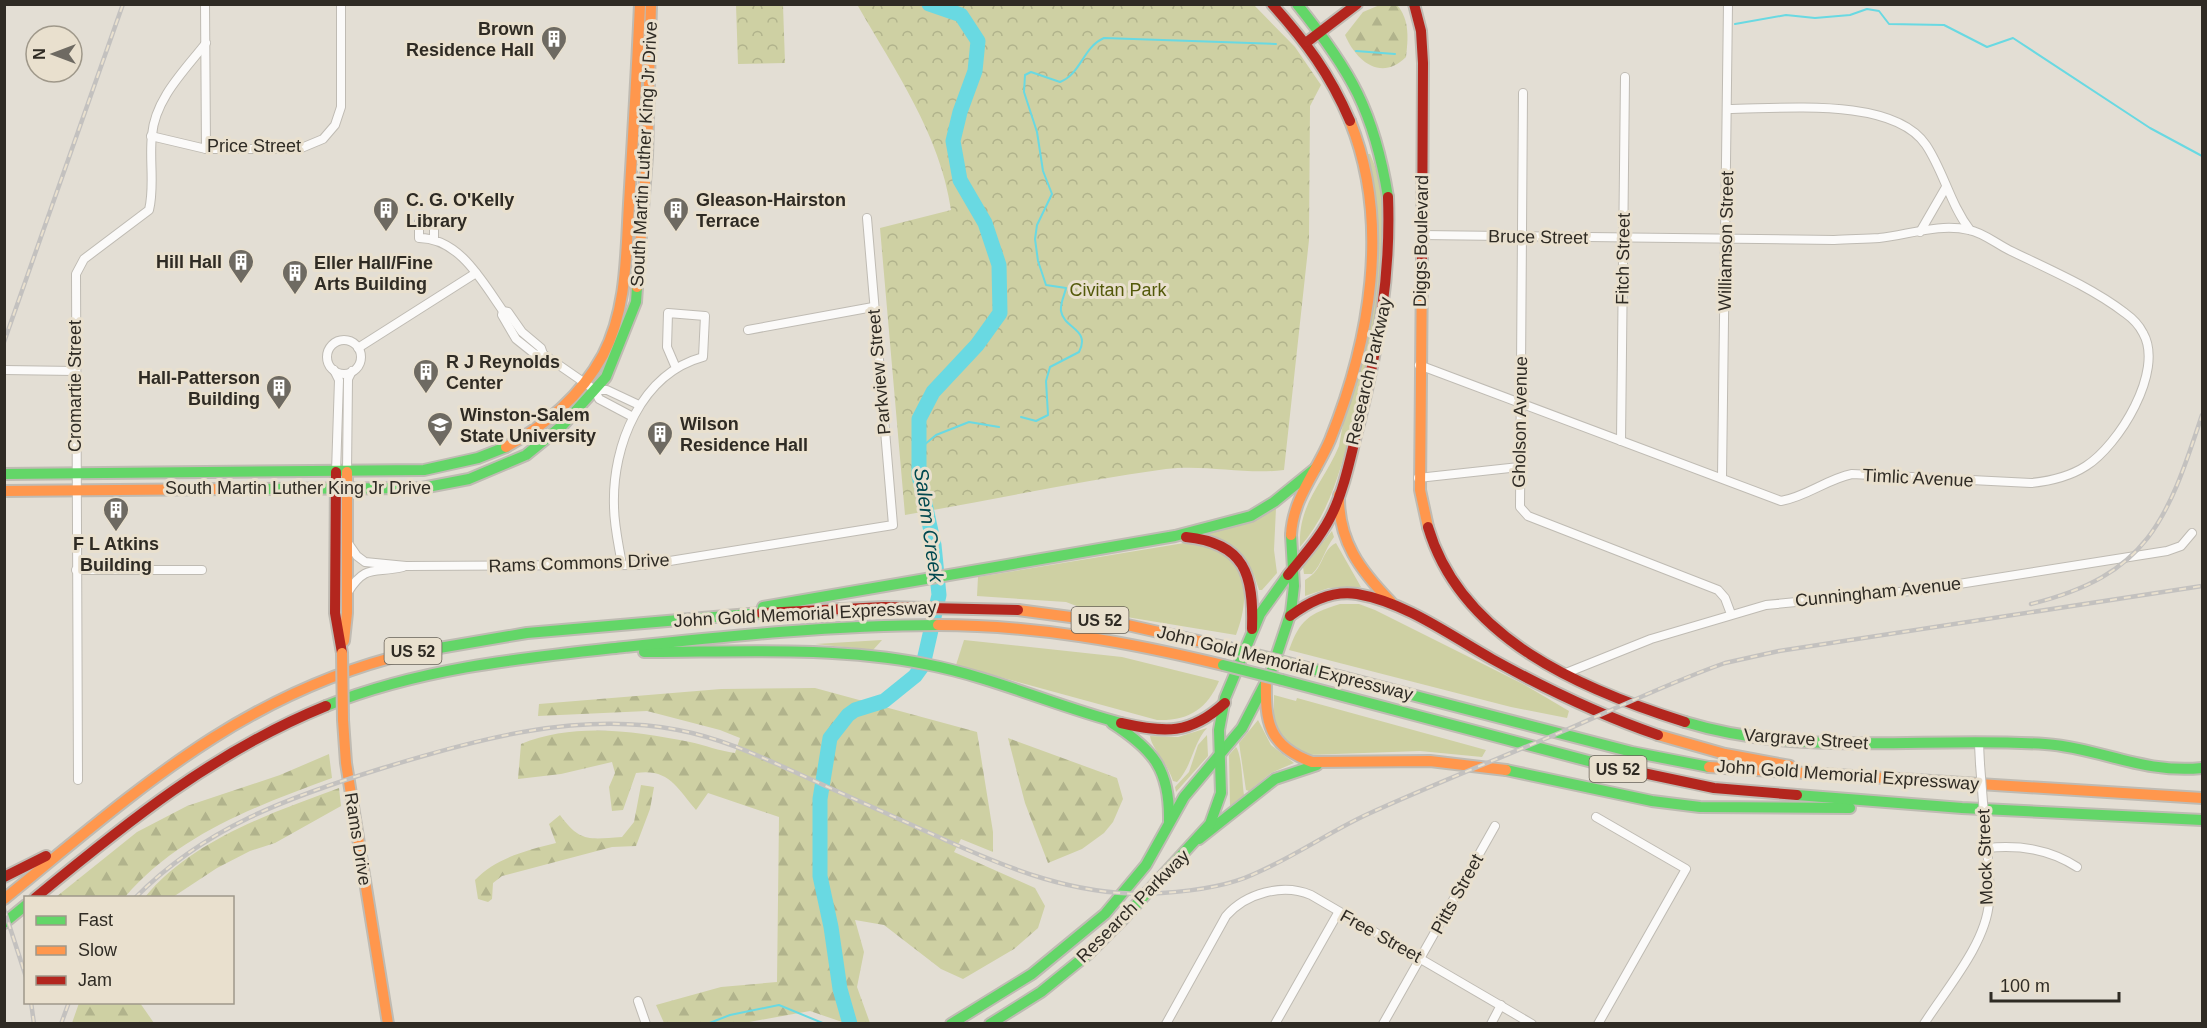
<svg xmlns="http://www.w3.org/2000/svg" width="2207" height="1028" viewBox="0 0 2207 1028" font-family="Helvetica,sans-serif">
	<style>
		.green { fill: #ced0a3 }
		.forest { fill: url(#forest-firs) }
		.park { fill: url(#park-crowns) }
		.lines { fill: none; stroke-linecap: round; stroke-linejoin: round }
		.stream { stroke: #69d9e2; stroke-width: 2 }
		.river { stroke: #69d9e2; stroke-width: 15 }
		.street-casing { stroke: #bfbbb3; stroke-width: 10 }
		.fast-casing { stroke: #bfbbb3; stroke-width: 14 }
		.slow-casing { stroke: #bfbbb3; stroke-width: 14 }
		.jam-casing { stroke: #bfbbb3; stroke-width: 14 }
		.street { stroke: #fbfaf9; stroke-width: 8 }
		.fast { stroke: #63d668; stroke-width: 10 }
		.slow { stroke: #ff974d; stroke-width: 10 }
		.jam { stroke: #b3261e; stroke-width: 10 }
		.rail-casing { stroke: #c3c1bf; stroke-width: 4.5 }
		.rail { stroke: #e9e0ce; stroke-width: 2; stroke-dasharray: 7; stroke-linecap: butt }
		.street-bridge-casing { stroke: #bfbbb3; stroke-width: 10; stroke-linecap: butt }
		.fast-bridge-casing { stroke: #bfbbb3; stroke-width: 14; stroke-linecap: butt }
		.slow-bridge-casing { stroke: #bfbbb3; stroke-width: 14; stroke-linecap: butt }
		.street-bridge { stroke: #fbfaf9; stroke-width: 8 }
		.fast-bridge { stroke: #63d668; stroke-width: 10 }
		.slow-bridge { stroke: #ff974d; stroke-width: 10 }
		.labels { text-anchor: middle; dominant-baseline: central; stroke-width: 6; stroke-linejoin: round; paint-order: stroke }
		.shield { fill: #e9e0ce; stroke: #676157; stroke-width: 1.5 }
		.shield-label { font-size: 16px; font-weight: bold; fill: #2f2b24 }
		.poi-label { font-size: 18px; font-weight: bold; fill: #2f2b24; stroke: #e9e0ce; text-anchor: start }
		.street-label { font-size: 18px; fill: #2f2b24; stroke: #e9e0ce }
		.park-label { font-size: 18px; fill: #53590a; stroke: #e9e0ce }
		.water-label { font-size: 20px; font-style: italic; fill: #00484f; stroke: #e9e0ce }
	</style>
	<defs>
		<pattern id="forest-firs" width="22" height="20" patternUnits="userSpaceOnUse" patternTransform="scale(1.5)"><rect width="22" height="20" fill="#ced0a3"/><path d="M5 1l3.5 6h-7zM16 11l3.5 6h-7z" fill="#b1b38c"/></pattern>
		<pattern id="park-crowns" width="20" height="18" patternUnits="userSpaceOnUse" patternTransform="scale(1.5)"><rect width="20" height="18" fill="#ced0a3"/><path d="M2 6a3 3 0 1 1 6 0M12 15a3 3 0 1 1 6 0" fill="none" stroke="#b1b38c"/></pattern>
	</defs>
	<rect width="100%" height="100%" fill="#e3ded4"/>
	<g class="green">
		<path d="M1367,154H1370C1405,230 1375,340 1354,418C1342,464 1332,510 1300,547C1298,503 1323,484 1339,446L1377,235L1375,194Z"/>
		<path d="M1276,508L1274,550L1277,573L1262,590H1259L1254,575L1209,534Z"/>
		<path d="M1332,531L1334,537C1325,548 1322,565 1312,574H1304L1303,567Z"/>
		<path d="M1190,542C1200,544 1213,546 1221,551C1251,571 1247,606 1236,635L1090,611L1066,602L977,596L978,577Z"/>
		<path d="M1336,543L1361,587L1329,588L1305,596V580C1325,569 1320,551 1336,543Z"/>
		<path d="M1340,604H1359L1375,610L1523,684L1569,711L1567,718L1511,707L1289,650C1300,619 1309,614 1340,604Z"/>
		<path d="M882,640L873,650L815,644Z"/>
		<path d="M964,640L1122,657L1219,681C1207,709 1189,721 1157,720L956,665Z"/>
		<path d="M1274,695L1296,701L1297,698L1486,750L1482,757L1420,751L1307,755L1287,746L1274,722Z"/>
		<path d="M1258,720L1271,745L1294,763L1271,773L1249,791L1246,790L1239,743Z"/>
		<path d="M1207,728C1193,743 1192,767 1177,782L1173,781C1169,766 1151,747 1150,736L1178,737Z"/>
		<path d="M1207,735L1208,756L1176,792L1175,787L1189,772L1198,745Z"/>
		<path d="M1236,747C1242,755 1242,783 1244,795L1230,806L1229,755Z"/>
	</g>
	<g class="forest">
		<path d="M1382,4L1397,5C1410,20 1408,39 1406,57C1381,82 1356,61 1345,35L1363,12Z"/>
		<path d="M815,688L977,732L993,832V852L961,839L954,852L1035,888L1045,906L1038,928L1014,949L963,979L941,969L884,925L855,920L864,952L857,987L870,1023H845L810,1011L744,1023H664L656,1005L721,987L777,982L779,817L708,793L696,810C677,788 669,768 636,773L623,810L612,811L609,787L615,773L612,762L561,774L518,779L521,744C574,722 635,731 690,742C705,745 719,751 735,753L740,738L720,730L647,711L538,716L539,704L721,689Z"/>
		<path d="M1008,738L1117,778L1123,799L1113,822L1104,833L1082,849L1048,863L1025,803Z"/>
		<path d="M329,754L332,778C256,806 179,834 125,897H56L137,832L187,806L280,775Z"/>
		<path d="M641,785L654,787L650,809L636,846L612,847L502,876L493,883L492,899L488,902L478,899L475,880C495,858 528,850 556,843L549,824L560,815C580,843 590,839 622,837L634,822Z"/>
		<path d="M339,788L341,806L275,843L250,851L217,868L173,897H145C192,840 271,813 339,788Z"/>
		<path d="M79,1003H140L154,1023H72Z"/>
	</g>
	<g class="park">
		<path d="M736,5H783L785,63L738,64Z"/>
		<path d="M855,5H1254L1295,47L1321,85L1310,106L1309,240L1284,470C1245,475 1206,464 1166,469C1079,481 992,500 905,515L880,228L951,210C940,134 895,71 858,6Z"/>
	</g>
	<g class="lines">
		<g class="stream">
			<path d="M1735,24L1786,15L1815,18L1850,15L1867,9L1879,11L1889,24L1944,25L1987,47L2013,38L2150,128L2202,156"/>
			<path d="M1356,51L1395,54"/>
			<path d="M1021,417L1036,421L1048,415L1046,381L1050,367L1079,352C1091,329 1064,329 1061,311C1060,303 1065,294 1066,288L1046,285L1038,261L1035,239L1037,225L1052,194L1043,171L1037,132L1024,92L1025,75L1031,72L1060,82C1081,74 1083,47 1104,38L1276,44"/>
			<path d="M918,450L936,435L969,422L999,427"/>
			<path d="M707,1024L730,1015L779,1005L825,1024"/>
		</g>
		<path class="river" d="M850,1024L840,989L831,927L820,876V799L830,738L848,715L855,710L884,701L915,676L923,665L939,595L934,545L919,476V419L933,392L977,345L1000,313L999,265L985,223L960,180L953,141L960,112L975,71L978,41L961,15L929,4"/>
		<defs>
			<g id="street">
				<path d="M205,4L206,149"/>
				<path d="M1523,93L1520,507L1528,516L1718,590L1725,598L1731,614"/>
				<path d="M1727,109C1781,109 1893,96 1926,145C1944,172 1950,204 1970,230"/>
				<path d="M151,136L206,149H299L323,139L335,125L341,107V4"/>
				<path d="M1920,232L1946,187"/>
				<path d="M434,238V222H419V238C459,238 482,281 503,311L508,312L522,332L541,348L543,354L595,390L599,399L633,417"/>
				<path d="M503,311L502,315L516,339L536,355L543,354"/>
				<path d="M748,330L873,307"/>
				<circle cx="344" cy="357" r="17"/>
				<path d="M358,348L476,273"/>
				<path d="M1419,365L1781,501C1806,497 1827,479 1852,474L2031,483C2051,481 2069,477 2086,466C2118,446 2165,371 2143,333C2139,325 2132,318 2125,313C2091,287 2048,269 2009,250C1997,244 1982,232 1969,230C1939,223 1908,235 1879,238C1864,239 1849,239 1834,240L1421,235"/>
				<path d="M4,370L75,371"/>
				<path d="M334,370L339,380L336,472"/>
				<path d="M595,390H607L639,405"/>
				<path d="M1621,441L1625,77"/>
				<path d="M347,472L348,379L352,371"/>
				<path d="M1418,478L1519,467"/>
				<path d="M1722,478L1728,4"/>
				<path d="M348,543L357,556L365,562L406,566L645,565L893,525L867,218"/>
				<path d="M622,565C619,546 614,526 614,506C612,445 641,374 703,357L705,316L668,313L667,347L676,368"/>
				<path d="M76,570H202"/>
				<path d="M348,592C366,563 375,574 403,567"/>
				<path d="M1566,673L1651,639L1766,605L1921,590L2167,551L2181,546L2192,533"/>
				<path d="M1979,744L1980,764"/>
				<path d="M78,780L76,274L84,259L149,210C155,186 149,160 152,135C155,99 184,71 206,43"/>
				<path d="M1596,817L1686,869L1598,1024"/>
				<path d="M1987,848C2020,845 2049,849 2077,867"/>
				<path d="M638,1001L646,1024"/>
				<path d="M1166,1024L1226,916C1246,893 1283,883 1311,895L1532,1024"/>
				<path d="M1275,1024L1338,913"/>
				<path d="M1383,1024L1495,826"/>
				<path d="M1491,1024L1501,1005"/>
				<path d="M1924,1024C1946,989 1986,944 1989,902C1991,878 1987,852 1985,828"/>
			</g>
			<g id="fast">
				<path d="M1297,4C1351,71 1374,111 1388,197"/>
				<path d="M4,474L424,470L478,458L506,447"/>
				<path d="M231,489L422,488L469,479L526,455L563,425L606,377L636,302L637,287"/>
				<path d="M763,607L1175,536L1251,516L1274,502L1316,468"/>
				<path d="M644,652C738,652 833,646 925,664C993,677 1055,706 1121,723"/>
				<path d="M410,653L527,633L761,613"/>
				<path d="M1288,663L1632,752L1709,767"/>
				<path d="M1282,680L1596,763"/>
				<path d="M326,706C420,668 523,658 624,647C729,636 833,625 938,625"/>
				<path d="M1685,722C1803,758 1924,736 2045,744C2101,748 2142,774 2202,768"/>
				<path d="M1112,723C1154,750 1170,770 1169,821"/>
				<path d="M1506,770L1652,801L1700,807L1850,808"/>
				<path d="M1797,795L1962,808L2202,820"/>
				<path d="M1199,839L1275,779L1317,765"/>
				<path d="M4,923L26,905"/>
				<path d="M951,1024L1032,974L1105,914L1146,865L1184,797L1242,728L1271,672L1291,612L1294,586L1291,535"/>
				<path d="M990,1024L1041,992L1088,954L1123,919L1210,824L1221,793L1219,730L1225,698L1260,614L1288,575"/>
			</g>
			<g id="slow">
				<path d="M1422,260L1420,490L1428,527"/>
				<path d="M637,287L647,156L651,4"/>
				<path d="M506,447C547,424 580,397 603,355C627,309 626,254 629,204C633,137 637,71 640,4"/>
				<path d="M4,491L231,489"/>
				<path d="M1339,495C1338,541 1360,570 1391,602"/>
				<path d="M1291,535C1293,498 1316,473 1330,440C1370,341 1391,222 1350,121"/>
				<path d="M1018,610L1123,624L1229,648"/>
				<path d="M938,625C1034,625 1129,642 1223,665"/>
				<path d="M344,641L347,613V472"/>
				<path d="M1266,679C1265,722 1268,746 1312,762L1430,761L1506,770"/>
				<path d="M343,720L346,763L388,1024"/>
				<path d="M1658,735L1725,754L1790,766"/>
				<path d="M1709,767L2202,798"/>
				<path d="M4,899C133,794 241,693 410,653"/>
			</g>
			<g id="jam">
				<path d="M1272,4C1306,42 1330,74 1350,121"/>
				<path d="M1414,4L1421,31L1423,63L1422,260"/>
				<path d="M1307,42L1357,4"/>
				<path d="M336,472L335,613L342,653"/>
				<path d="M1428,527C1461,639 1583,690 1685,722"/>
				<path d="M1186,537C1245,543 1254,575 1252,629"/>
				<path d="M1288,575C1304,555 1322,536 1333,512C1346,484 1351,453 1359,424C1378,346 1391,278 1388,197"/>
				<path d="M761,613L884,607L1018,610"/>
				<path d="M1290,616C1310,601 1332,590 1357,594C1405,602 1451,636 1492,659C1546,689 1600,715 1658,735"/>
				<path d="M1121,723C1165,733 1190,735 1225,703"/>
				<path d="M1596,763L1714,788L1797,795"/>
				<path d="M4,877L46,856"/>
				<path d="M35,898C126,823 215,751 326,706"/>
			</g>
		</defs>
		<use href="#street" class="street-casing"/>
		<use href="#fast" class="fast-casing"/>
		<use href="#slow" class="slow-casing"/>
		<use href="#jam" class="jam-casing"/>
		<use href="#street" class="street"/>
		<use href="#fast" class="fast"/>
		<use href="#slow" class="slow"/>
		<use href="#jam" class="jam"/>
		<defs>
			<g id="rail">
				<path d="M4,342L123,4"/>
				<path d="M2031,604C2148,575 2167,521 2202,415"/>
				<path d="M135,898C205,827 289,797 383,768C477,739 579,711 678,730C721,738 759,756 799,774C843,794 888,814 932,834C1006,868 1079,899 1162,893C1193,891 1226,887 1254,874C1294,857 1329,832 1368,814C1434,784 1500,758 1566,730C1619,707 1671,682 1725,663L1779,651L2202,586"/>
				<path d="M4,909L26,977"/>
				<path d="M31,1002L34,1024"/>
				<path d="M61,1024L69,1002"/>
			</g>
		</defs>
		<use href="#rail" class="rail-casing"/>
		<use href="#rail" class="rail"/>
		<defs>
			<path id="street-bridge" d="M1980,764L1985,828"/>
			<g id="fast-bridge">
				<path d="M1229,648L1288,663"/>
				<path d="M1223,665L1282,680"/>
			</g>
			<path id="slow-bridge" d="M342,653L343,720"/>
		</defs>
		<use href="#street-bridge" class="street-bridge-casing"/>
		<use href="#fast-bridge" class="fast-bridge-casing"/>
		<use href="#slow-bridge" class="slow-bridge-casing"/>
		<use href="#street-bridge" class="street-bridge"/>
		<use href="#fast-bridge" class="fast-bridge"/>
		<use href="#slow-bridge" class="slow-bridge"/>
	</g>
	<defs>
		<symbol id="building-pin" viewBox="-11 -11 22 30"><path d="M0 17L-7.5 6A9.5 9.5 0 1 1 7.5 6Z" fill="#6e6a62" stroke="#e9e0ce"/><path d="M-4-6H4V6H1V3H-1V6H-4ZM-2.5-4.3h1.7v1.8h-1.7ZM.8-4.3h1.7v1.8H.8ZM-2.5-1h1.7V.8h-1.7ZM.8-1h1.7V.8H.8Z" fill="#fff"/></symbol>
		<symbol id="university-pin" viewBox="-11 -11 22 30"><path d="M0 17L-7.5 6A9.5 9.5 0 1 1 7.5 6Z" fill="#6e6a62" stroke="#e9e0ce"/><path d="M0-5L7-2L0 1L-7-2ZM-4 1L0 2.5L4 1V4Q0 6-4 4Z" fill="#fff"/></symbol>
	</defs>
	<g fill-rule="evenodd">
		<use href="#building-pin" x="539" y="24" width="30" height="40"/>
		<use href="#building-pin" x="371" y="195" width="30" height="40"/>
		<use href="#building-pin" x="661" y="195" width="30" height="40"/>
		<use href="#building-pin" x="226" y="247" width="30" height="40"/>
		<use href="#building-pin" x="280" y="258" width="30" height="40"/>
		<use href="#building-pin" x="411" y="357" width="30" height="40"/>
		<use href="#building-pin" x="264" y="373" width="30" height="40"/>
		<use href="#university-pin" x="425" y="410" width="30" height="40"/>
		<use href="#building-pin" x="645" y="419" width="30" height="40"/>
		<use href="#building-pin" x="101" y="495" width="30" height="40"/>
	</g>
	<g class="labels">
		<g class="shield">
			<rect x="1071.5" y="607" width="57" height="26" rx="4.5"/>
			<rect x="384.5" y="638" width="57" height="26" rx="4.5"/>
			<rect x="1589.5" y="756" width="57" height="26" rx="4.5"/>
		</g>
		<g class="shield-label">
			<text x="1100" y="620">US 52</text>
			<text x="413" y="651">US 52</text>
			<text x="1618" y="769">US 52</text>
		</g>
		<g class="poi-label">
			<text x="534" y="29" text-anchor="end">Brown<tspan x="534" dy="21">Residence Hall</tspan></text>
			<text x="406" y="200">C. G. O'Kelly<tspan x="406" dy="21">Library</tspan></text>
			<text x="696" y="200">Gleason-Hairston<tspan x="696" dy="21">Terrace</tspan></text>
			<text x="222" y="262" text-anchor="end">Hill Hall</text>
			<text x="314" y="263">Eller Hall/Fine<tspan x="314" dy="21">Arts Building</tspan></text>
			<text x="446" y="362">R J Reynolds<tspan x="446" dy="21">Center</tspan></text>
			<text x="260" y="378" text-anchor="end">Hall-Patterson<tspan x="260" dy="21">Building</tspan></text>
			<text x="460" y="415">Winston-Salem<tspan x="460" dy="21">State University</tspan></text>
			<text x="680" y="424">Wilson<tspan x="680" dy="21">Residence Hall</tspan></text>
			<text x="116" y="544" text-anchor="middle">F L Atkins<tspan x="116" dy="21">Building</tspan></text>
		</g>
		<g class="street-label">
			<text x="254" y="146">Price Street</text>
			<text transform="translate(644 154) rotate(-87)">South Martin Luther King Jr Drive</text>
			<text transform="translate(1538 237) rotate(1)">Bruce Street</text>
			<text transform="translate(1421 241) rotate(-89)">Diggs Boulevard</text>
			<text transform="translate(1726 241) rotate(-89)">Williamson Street</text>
			<text transform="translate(1623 259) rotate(-89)">Fitch Street</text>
			<text transform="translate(1369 371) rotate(-77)">Research Parkway</text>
			<text transform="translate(879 372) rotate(-95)">Parkview Street</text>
			<text transform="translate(75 386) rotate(-90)">Cromartie Street</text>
			<text transform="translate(1520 422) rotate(-89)">Gholson Avenue</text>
			<text transform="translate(1918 478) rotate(3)">Timlic Avenue</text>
			<text x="298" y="488">South Martin Luther King Jr Drive</text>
			<text transform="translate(579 563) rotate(-2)">Rams Commons Drive</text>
			<text transform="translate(1878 592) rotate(-6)">Cunningham Avenue</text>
			<text transform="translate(805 614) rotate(-3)">John Gold Memorial Expressway</text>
			<text transform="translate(1285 663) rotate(14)">John Gold Memorial Expressway</text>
			<text transform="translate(1806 739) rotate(4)">Vargrave Street</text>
			<text transform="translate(1848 775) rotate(4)">John Gold Memorial Expressway</text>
			<text transform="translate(358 839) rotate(81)">Rams Drive</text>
			<text transform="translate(1985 857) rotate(-92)">Mock Street</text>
			<text transform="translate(1457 894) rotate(-61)">Pitts Street</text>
			<text transform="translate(1133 906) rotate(-45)">Research Parkway</text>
			<text transform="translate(1381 936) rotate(29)">Free Street</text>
		</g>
		<g class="park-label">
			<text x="1118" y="290">Civitan Park</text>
		</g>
		<g class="water-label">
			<text transform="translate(929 525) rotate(82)">Salem Creek</text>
		</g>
	</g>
	<rect width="2207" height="1028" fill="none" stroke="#2f2b24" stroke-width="12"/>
	<rect x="24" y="896" width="210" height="108" fill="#e9e0ce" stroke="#9f988a" stroke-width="1.5"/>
	<rect x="36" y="916" width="30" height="9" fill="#63d668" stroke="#9f988a" stroke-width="1.5"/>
	<text x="78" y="926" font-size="18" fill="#2f2b24">Fast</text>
	<rect x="36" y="946" width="30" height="9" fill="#ff974d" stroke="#9f988a" stroke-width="1.5"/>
	<text x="78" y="956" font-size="18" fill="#2f2b24">Slow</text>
	<rect x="36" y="976" width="30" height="9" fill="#b3261e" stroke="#9f988a" stroke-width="1.5"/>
	<text x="78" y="986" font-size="18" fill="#2f2b24">Jam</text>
	<g transform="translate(54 54) rotate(270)"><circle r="28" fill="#e9e0ce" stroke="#9f988a" stroke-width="1.5"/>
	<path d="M0-4.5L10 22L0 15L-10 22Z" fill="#6e6a62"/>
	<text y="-9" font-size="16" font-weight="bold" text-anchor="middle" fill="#2f2b24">N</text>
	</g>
	<path d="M1991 992v9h128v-9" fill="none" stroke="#2f2b24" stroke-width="3"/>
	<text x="2000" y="992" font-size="18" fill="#2f2b24" stroke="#e9e0ce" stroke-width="4.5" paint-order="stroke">100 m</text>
</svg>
